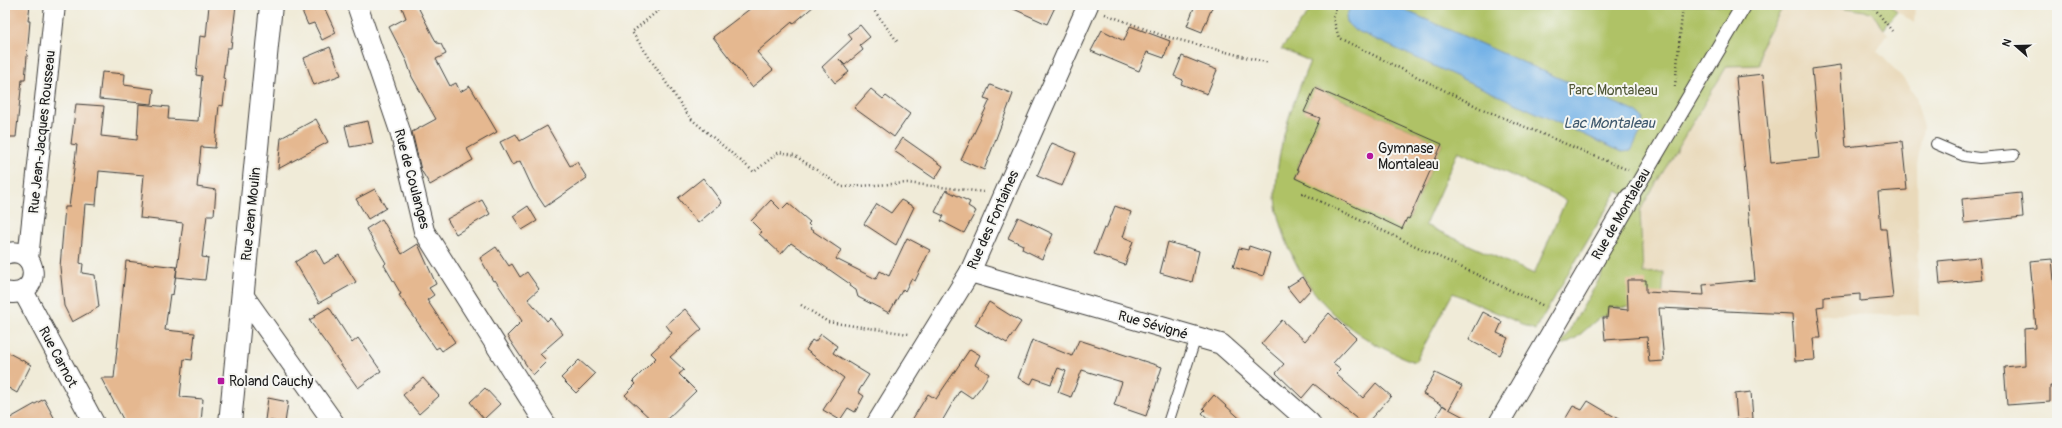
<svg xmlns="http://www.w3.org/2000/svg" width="2062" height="428" viewBox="0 0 2062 428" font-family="Pangolin,sans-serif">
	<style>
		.built { fill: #e9d9ba }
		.green { fill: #afc266; stroke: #666f41; fill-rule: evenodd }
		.water { fill: #74b2e7; stroke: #486782 }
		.building { fill: #e5b890 }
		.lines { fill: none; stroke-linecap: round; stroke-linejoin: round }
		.service-casing { stroke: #3c3b38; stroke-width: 12 }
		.pedestrian-casing { stroke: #3c3b38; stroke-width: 17 }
		.minor-casing { stroke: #3c3b38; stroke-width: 22 }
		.tertiary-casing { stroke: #3c3b38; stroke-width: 24 }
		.path { stroke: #3c3b38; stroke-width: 2.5; stroke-dasharray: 1 3; stroke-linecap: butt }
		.service { stroke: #fff; stroke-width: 10 }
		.pedestrian { stroke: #fff; stroke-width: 15 }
		.minor { stroke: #fff; stroke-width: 20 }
		.tertiary { stroke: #fff; stroke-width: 22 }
		.poi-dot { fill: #b5179e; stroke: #f6f6f2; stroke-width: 1.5 }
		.labels { text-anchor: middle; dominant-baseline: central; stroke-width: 4; stroke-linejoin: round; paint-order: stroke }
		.park-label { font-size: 14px; fill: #4f5636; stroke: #f6f6f2 }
		.street-label { font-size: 14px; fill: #1c1c1c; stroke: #f6f6f2 }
		.poi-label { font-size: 14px; fill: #1c1c1c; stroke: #f6f6f2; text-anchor: start }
		.water-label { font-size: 15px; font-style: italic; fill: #3f586d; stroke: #f6f6f2 }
	</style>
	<rect width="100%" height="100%" fill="#f6f6f2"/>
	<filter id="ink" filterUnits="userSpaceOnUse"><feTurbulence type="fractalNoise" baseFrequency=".025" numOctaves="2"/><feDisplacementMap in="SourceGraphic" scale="8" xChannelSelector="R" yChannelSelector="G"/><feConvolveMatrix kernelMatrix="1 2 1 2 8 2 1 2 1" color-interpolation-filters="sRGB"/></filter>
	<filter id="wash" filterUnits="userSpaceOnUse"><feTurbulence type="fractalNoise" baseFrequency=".012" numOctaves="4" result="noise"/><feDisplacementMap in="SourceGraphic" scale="16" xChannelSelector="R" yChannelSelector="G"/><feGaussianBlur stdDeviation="0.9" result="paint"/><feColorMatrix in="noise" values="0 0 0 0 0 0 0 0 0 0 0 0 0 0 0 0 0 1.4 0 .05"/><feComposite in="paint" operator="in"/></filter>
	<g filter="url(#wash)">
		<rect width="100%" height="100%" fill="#f0ebd8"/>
		<g class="built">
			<path d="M1784,5H1829L1871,12L1888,34L1877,51L1902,77L1916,97L1923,128L1917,165L1919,315L1784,314L1664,309V272L1643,274L1640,210L1727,66L1760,48Z"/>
			<path d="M1889,5H1915L1914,23L1897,11Z"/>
		</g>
		<g class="green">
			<path d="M1314,5H1784L1760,48V65L1727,66L1640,210L1643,273L1664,272L1662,306L1608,308L1607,316L1600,317L1576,338L1560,346L1598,281L1615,243L1630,198L1617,191L1535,330L1453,293L1415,362C1354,340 1306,300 1285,237C1281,224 1276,209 1276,195C1276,147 1292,105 1310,61L1281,49ZM1315,88L1442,144L1409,219L1295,178L1299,170L1297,168L1320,118L1304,111ZM1458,151L1566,200L1534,274L1425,225Z"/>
			<path d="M1829,5H1889L1897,11L1884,29L1871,12Z"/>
		</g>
		<path class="water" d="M1351,5H1393L1636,112L1643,118L1641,131L1631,151L1622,152L1353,29L1347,23L1346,17Z"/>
		<g id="blocks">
			<g class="building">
				<path d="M9,5H30L28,21H30L25,80H22L16,137H5V68Z"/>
				<path d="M209,5H236L231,48H227L223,78L226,79L223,106L219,105L215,148L201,147L197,187L216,190L214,215H207L202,257L208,258L205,280L176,277L183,223L140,218L144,175L99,171L96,205L85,204L80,263L83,264L82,273L95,275L99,307L72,322L64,306L60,267L65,207H69L77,145L71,144L76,104L104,106L101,136L137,140L139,104L169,107L168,119L198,121L202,76L196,75L200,36L206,37Z"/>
				<path d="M314,5H323L336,33L322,40L314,23L308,25L302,11Z"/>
				<path d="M401,5H417L433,36L437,43L441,44L446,54L436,59L450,86L456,83L460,92L470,86L497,132L467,149L473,160L430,185L421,170L412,132L436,119L412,77L407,62L389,27L406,18Z"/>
				<path d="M755,5H815L793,24L792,22L757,52L773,70L752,87L713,37Z"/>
				<path d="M1005,5H1056L1047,24Z"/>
				<path d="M1195,5H1213L1202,32L1187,26Z"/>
				<path d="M860,25L870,37L860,45L863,50L845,65L839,59L849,72L835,83L822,67L852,39L848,34Z"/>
				<path d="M1130,26L1170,41L1164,58L1147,52L1139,71L1091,51L1102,30L1124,41Z"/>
				<path d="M330,47L341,75L314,85L304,58Z"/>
				<path d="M1182,56L1217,70L1207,94L1181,84L1183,80L1174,76Z"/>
				<path d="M1840,65L1846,147L1902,141L1907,190L1878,192L1881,229H1886L1893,298L1860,301V294L1824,297V306L1817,307L1821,338H1813L1815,360L1795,361L1792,314L1659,308L1664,361L1649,362L1647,337L1605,340L1603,318H1607L1608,308L1628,310L1627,280H1646V292L1704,295L1703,285L1755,280L1736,77L1763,74L1771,163L1820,158L1812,69Z"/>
				<path d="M102,72L125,74L124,85L154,89L152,104L99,99Z"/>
				<path d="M990,85L1013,94L984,170L961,160L990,100L984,98Z"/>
				<path d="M1315,88L1442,144L1409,219L1407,218L1402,229L1295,178L1299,170L1297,169L1320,118L1304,112Z"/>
				<path d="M871,89L883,99L886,96L910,114L894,137L854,108Z"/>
				<path d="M316,119L328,142L278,169L281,138Z"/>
				<path d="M368,121L373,143L350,147L345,126Z"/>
				<path d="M547,126L570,166L577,162L587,178L545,207L533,189L520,161L512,165L500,142L516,134L520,141Z"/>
				<path d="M903,138L943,166L935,179L894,151Z"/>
				<path d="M1052,143L1076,153L1062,186L1037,176Z"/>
				<path d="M703,178L722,203L698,223L678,198Z"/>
				<path d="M375,189L386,208L368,219L356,199Z"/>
				<path d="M946,190L970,202L968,206L976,211L964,233L941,221L944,216L935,212Z"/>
				<path d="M2021,193L2023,217L1964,223L1962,199Z"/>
				<path d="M482,200L490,214L456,234L447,219Z"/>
				<path d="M771,200L781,210L788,203L810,222L808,224L811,227L810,229L841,250L836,259L876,279L880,271L889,276L907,238L930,250L915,281L911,279L905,291L903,289L889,313L858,297L856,290L849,286L850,284L791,243L781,254L759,234L762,232L751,221Z"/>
				<path d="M901,200L914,207L896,245L864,224L877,204L891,213Z"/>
				<path d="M528,206L537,221L522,230L513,216Z"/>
				<path d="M1115,206L1131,212L1123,237L1133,241L1125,265L1094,254L1104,228L1106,229Z"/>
				<path d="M1018,217L1053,234L1042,259L1022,249L1023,245L1008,238Z"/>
				<path d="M382,219L402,254L418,244L436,284L429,288L434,295L427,300L455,342L442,351L439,347L436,349L399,295L401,294L384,265L386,263L366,229Z"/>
				<path d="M1168,242L1199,251L1192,282L1160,273Z"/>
				<path d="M1249,246L1270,253L1263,276L1233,267L1239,248L1248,250Z"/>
				<path d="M496,247L509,266L512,264L520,277L527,272L539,289L528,299L547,321L550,318L563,334L540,354L547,361L533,375L507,336L522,321L495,280L493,281L480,258Z"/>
				<path d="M316,249L324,264L339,255L356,282L319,303L295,262Z"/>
				<path d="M1979,257L1982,280L1940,284L1938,261Z"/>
				<path d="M2052,259L2057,312V342H2054L2057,387L2050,386V402L2007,405L2004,367L2025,365L2024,329L2036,328L2030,261Z"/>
				<path d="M126,261L177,267L173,295L170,294L165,330L195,333L192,360L184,359L180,397L203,399L201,423H125L101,378H114Z"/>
				<path d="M1303,277L1311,289L1299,302L1287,287Z"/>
				<path d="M989,302L1021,322L1007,343L975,325Z"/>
				<path d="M329,307L352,343L358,338L381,371L358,388L309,320L315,317L314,316Z"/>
				<path d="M685,309L702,329L670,357L684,370L679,374L696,391L663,423H655L625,395L636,384L633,381L656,358L651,353L672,333L666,325Z"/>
				<path d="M1483,312L1502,322L1497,333L1508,338L1500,355L1469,339Z"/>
				<path d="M1329,313L1356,338L1333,363L1341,369L1336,374L1363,398L1376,383L1391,396L1367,423H1362L1314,384L1302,398L1276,373L1284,364L1261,344L1282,320L1305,341Z"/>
				<path d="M821,334L837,346L833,353L869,375L858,392L864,396L855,412L848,408L840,420L823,410L844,378L806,350L812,340L815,342Z"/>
				<path d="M1032,340L1072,356L1079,340L1162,367L1146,416L1114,405L1122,382L1082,370L1071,397L1058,392L1066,371L1058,368L1051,384L1034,378L1031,384L1018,378Z"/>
				<path d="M970,349L980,355L975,365L989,374L981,387L972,398L960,390L941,423H910L928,394L936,399Z"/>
				<path d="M5,351L31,365L17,393L5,386Z"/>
				<path d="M579,360L595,374L576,393L561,378Z"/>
				<path d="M1435,373L1462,386L1449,409L1475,423H1432L1443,405L1447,408L1423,394Z"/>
				<path d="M423,378L439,396L419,414L403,395Z"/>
				<path d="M485,388L500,404L484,419L470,402Z"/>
				<path d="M1751,392L1753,419L1737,421L1735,394Z"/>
				<path d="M1214,395L1226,406L1245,423H1213L1202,413L1205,410L1203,408Z"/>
				<path d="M268,398L288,402L285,423L265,420Z"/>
				<path d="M44,399L57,423H5V421Z"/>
				<path d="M1588,401L1625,423H1563L1573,406L1582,410Z"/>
			</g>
		</g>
	</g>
	<g filter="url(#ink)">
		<use href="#blocks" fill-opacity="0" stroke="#3c3b38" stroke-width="1"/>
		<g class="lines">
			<defs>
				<g id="service">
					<path d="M1936,144L1964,156L1979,158L2014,155"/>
					<path d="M1168,423L1196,337"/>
				</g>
				<path id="pedestrian" d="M1630,198L1744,5"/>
				<g id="minor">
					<path d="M357,5L400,131L424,231L545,423"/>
					<path d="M5,254C39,242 45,301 5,292"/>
					<path d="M28,259L55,5"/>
					<path d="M970,272L1221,344L1310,423"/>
					<path d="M23,291L94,423"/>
					<path d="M243,295L334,423"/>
					<path d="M877,423L970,272L1088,5"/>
					<path d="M1499,423L1630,198"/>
				</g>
				<path id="tertiary" d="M230,423L271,5"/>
			</defs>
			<use href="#service" class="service-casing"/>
			<use href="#pedestrian" class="pedestrian-casing"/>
			<use href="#minor" class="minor-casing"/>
			<use href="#tertiary" class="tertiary-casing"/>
			<g class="path">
				<path d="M665,5L632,32L690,118L754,172L779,152L794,155L842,187L907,183L984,192"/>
				<path d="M870,5L897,41"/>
				<path d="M1337,5L1333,18L1339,38L1480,108L1628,170"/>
				<path d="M1872,5L1892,31"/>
				<path d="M1105,14L1164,36L1269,63"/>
				<path d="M1675,86L1683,5"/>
				<path d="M1302,193L1544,306"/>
				<path d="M801,305L828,322L909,334"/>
			</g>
			<use href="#service" class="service"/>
			<use href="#pedestrian" class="pedestrian"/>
			<use href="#minor" class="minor"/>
			<use href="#tertiary" class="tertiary"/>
		</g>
	</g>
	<g class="poi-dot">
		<circle cx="1370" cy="156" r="4"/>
		<rect x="217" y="377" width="8" height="8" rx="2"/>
	</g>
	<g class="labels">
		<g class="park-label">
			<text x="1613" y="90">Parc Montaleau</text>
		</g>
		<g class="street-label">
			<text transform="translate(42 132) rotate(-84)">Rue Jean-Jacques Rousseau</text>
			<text transform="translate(412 179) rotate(75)">Rue de Coulanges</text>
			<text transform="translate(251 214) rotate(-84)">Rue Jean Moulin</text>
			<text transform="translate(1621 214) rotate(-60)">Rue de Montaleau</text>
			<text transform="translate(993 220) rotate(-66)">Rue des Fontaines</text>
			<text transform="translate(1153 325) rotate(16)">Rue Sévigné</text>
			<text transform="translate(58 357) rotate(62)">Rue Carnot</text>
		</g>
		<g class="poi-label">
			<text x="1378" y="148">Gymnase<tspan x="1378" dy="16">Montaleau</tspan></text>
			<text x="229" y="381">Roland Cauchy</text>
		</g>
		<g class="water-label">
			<text x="1609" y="123">Lac Montaleau</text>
		</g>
	</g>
	<rect width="2062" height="428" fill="none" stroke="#f6f6f2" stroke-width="20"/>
	<g transform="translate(2016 46) rotate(290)" stroke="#f6f6f2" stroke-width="3" paint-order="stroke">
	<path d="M0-3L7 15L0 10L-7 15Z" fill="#1c1c1c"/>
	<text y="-6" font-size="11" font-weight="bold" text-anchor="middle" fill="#1c1c1c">N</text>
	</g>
</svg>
